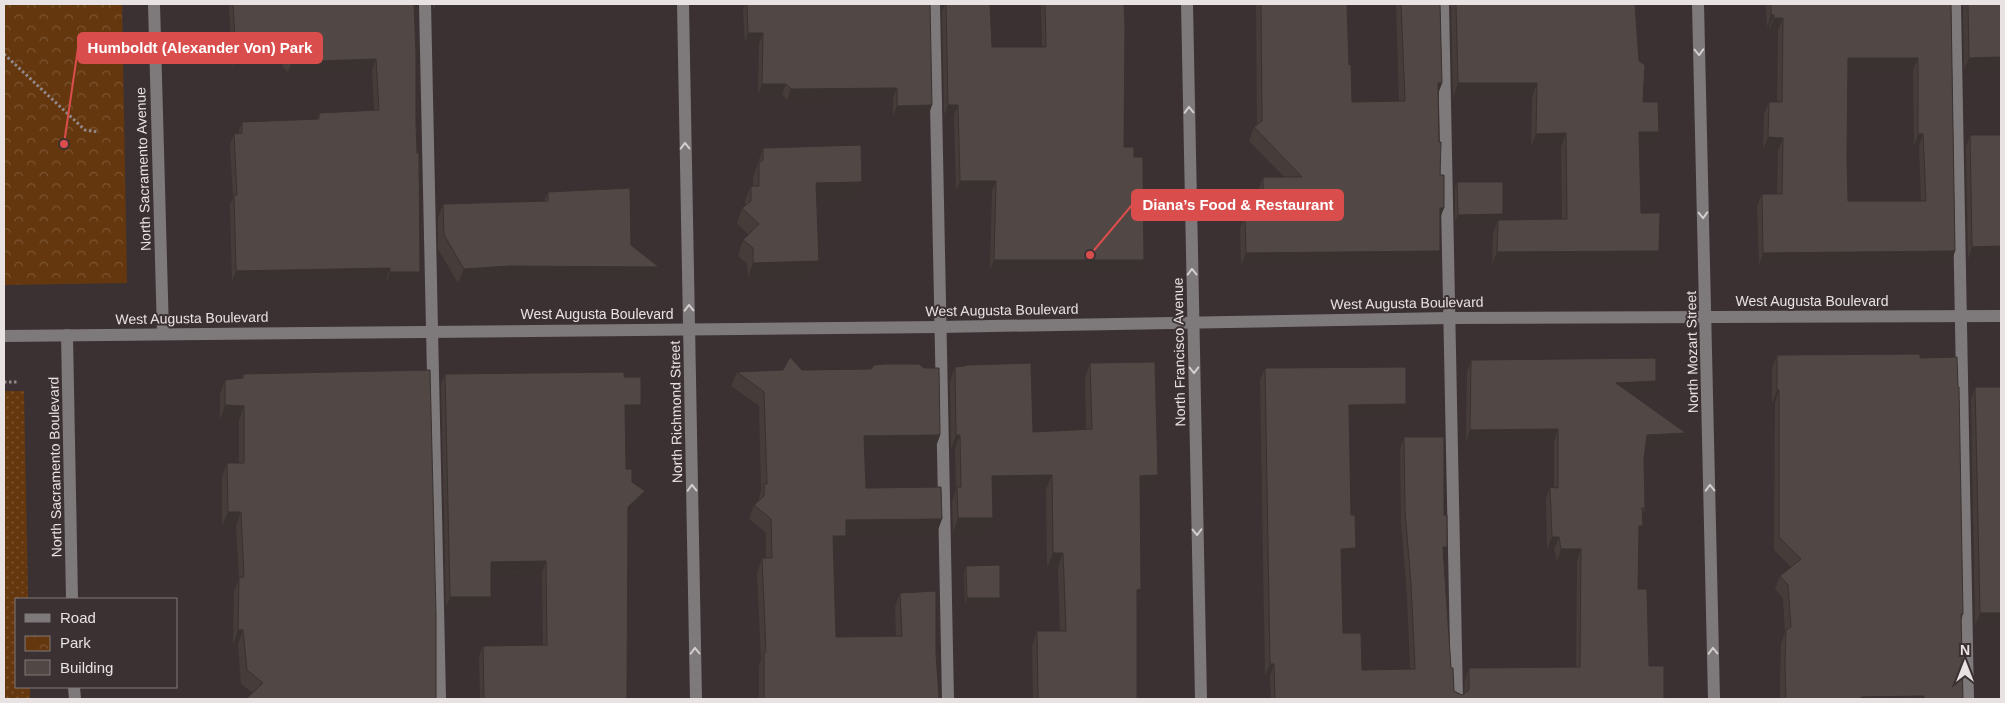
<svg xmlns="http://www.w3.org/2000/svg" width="2005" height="703" viewBox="0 0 2005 703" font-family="Helvetica,sans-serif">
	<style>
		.grass { fill: url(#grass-dots) }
		.park { fill: url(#park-crowns) }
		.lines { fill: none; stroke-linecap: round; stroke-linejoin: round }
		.path { stroke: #91898a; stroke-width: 3; stroke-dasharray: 2.5 2.5; stroke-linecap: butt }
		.minor { stroke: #7e797b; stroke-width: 12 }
		.wall { fill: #463d3a; fill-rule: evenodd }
		.shaded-wall { fill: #393230 }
		.building { fill: #514744; stroke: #393230; fill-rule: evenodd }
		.oneway { stroke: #d3cdcd }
		.labels { text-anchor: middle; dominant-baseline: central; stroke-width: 4; stroke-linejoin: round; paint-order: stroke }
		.street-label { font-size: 14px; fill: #e8e2e2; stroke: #3b3132 }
		.leader { fill: none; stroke: #da4d4d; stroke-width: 2 }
		.callout-dot { fill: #da4d4d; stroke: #3b3132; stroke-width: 2 }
		.callout { fill: #da4d4d; stroke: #da4d4d; stroke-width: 2 }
		.callout-label { font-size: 15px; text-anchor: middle; font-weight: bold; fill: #fff }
	</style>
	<defs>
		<pattern id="grass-dots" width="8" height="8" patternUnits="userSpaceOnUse" patternTransform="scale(1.25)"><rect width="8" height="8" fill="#65370e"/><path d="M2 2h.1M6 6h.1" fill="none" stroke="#7b5431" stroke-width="1.8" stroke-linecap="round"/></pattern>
		<pattern id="park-crowns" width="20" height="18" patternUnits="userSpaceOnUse" patternTransform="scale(1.25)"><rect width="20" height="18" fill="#65370e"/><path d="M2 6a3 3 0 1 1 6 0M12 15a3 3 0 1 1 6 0" fill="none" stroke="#7b5431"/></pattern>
	</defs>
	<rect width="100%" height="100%" fill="#3b3132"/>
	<path class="grass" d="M4,391H24L28,599H16V687H30V699H4Z"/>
	<path class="park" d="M4,4H122L127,283L4,285Z"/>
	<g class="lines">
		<g class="path">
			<path d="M4,54L85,130L99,132"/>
			<path d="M4,382H18"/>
		</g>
		<g class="minor">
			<path d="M154,4L163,333"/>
			<path d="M425,4L440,699"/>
			<path d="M683,4L696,699"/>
			<path d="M934,4L948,699"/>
			<path d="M1187,4L1201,699"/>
			<path d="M1443,4L1457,699"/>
			<path d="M1698,4L1714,699"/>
			<path d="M1955,4L1968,699"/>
			<path d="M67,335L72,599"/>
			<path d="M4,336L940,327L1449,318L2001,316"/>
			<path d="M74,687L75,699"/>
		</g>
	</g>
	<g class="wall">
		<path d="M229,4H419L417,11H415L416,122L420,272L417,282H387V278L232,281L230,205L233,198L230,144L234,134L238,133L242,122L317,119L319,113L374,110L372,69L288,72L282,66L232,67Z"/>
		<path d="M433,4H479L476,10H433Z"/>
		<path d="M746,4H851L932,105L928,116H893V98L787,100L782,94L758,95L759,43H745L743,10Z"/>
		<path d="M945,4H990L992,47H1042L1041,4H1124V147L1134,157L1144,260L1140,270H990L992,191H956L954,115H944L942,12Z"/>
		<path d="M1256,4H1347L1349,65L1352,102L1399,101L1396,4H1440L1442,83L1438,93L1440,251L1435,264L1241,266L1240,228L1245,215H1258V191L1263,177H1284L1249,141L1254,127L1257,125Z"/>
		<path d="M1451,4H1635L1639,61L1643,102L1659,132L1654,145L1639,146L1641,213L1654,264L1492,265L1493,233L1498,220L1455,221V188L1457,182L1501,220L1562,219L1561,147H1531L1532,97H1453Z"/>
		<path d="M1766,4H1951L1955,251L1951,263L1759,265L1757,206L1762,194H1777L1778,150L1763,149L1764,114L1769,102H1777L1778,30H1769V27H1767ZM1848,70H1913L1914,146H1919L1921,201H1848L1847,157Z"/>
		<path d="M1963,4H2001L1964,70Z"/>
		<path d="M1970,135H2001V258L1968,259L1966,147Z"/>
		<path d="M763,148L862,182L856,198H817L819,261L813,277L748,278L747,264L738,256L743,240L749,235L737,223L742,208L745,206V201L751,186H753V178Z"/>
		<path d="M548,192L631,245L659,267L654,281L504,280L458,283L438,249V218L443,204L544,201Z"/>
		<path d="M1777,355L1920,358L1963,614L1961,621L1963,699H1780V677L1781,644L1785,632L1783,598L1775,589L1780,576L1791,567L1774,550L1775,403H1772V368Z"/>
		<path d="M1471,360L1656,381L1652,393L1631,394L1682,445L1645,446L1644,459L1645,508L1643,514L1639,537L1638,589L1649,666L1664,699H1271L1270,676H1265L1260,380L1265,368L1406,404L1402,416L1349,417L1352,560L1341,561L1343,633L1362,670L1410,669L1407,596L1401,523L1400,449L1404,437L1443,558L1451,668L1454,691L1462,695L1464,693L1465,680L1469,668L1576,667L1577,561H1557L1554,549H1547L1546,499L1550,487L1554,488V441L1466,442L1467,372Z"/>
		<path d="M1090,363L1152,490H1140L1141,589L1137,603V699H1033L1032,646L1037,631H1060L1058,568H1047L1046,489L993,491L988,532L953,533L952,501L956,491L955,449H951L950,381L955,367L965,366V365L1033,432L1086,430L1085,378Z"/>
		<path d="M802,370L940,435L935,449L865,450L866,488L937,533L846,534L841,550H834L836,637L896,636L895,607L900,593L936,653L939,699H759V666L761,660L757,573L762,558H766V533L749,519L754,505L759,501V498L761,490L759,406L731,386L737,372Z"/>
		<path d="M243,374L436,614L253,693L241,684L238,645H233L234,591L239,579L236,526H222V477L227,463H239V420H220V394L225,380L241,379Z"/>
		<path d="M445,374L624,377L637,415H625L626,469L641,502L628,514L627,699H480L479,656L483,646L543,645L542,572L491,573V597L487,607H446L441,384Z"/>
		<path d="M1975,387L2001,626H1975L1971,400Z"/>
		<path d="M966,566L997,604H965L964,572Z"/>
	</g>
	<g class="shaded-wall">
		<path d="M413,4H419L417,11H411Z"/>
		<path d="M436,4H479L476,10H433Z"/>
		<path d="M1771,15H1774L1769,27H1767Z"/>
		<path d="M1774,18H1783L1778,30H1769Z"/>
		<path d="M748,33H763L759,43H745Z"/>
		<path d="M286,56L282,66L232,67L236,57Z"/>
		<path d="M2001,57V68L1964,70L1969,58Z"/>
		<path d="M1848,58H1918L1913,70H1843Z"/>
		<path d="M376,59L372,69L288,72L292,62Z"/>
		<path d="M1438,83H1442L1437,97Z"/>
		<path d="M1458,83H1537L1532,97H1453Z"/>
		<path d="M762,84H786L782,94L758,95Z"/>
		<path d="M897,88L893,98L787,100L791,89Z"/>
		<path d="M932,105L928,116H893L897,106Z"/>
		<path d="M948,105H958L954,115H944Z"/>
		<path d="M1639,132H1659L1654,145L1634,146Z"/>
		<path d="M1566,133L1561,147H1531L1536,134Z"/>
		<path d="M1918,134H1923L1919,146H1914Z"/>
		<path d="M1768,137L1783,138L1778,150L1763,149Z"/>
		<path d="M960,181H996L992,191H956Z"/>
		<path d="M862,182L856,198H811L816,183Z"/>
		<path d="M1440,208H1444L1439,221Z"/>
		<path d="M1503,214L1501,220L1455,221L1458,215Z"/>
		<path d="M2001,246V258L1968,259L1972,247Z"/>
		<path d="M1440,251L1435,264L1241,266L1246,253Z"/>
		<path d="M1659,251L1654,264L1492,265L1497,252Z"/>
		<path d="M1955,251L1951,263L1759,265L1763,253Z"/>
		<path d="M994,260H1144L1140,270H990Z"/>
		<path d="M819,261L813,277L748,278L753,263Z"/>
		<path d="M509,266L659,267L654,281L504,280L458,283L464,269Z"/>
		<path d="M390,268L387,278L232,281L236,271Z"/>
		<path d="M390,272H420L417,282H387Z"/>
		<path d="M1656,381L1652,393L1612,395L1616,383Z"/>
		<path d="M1777,390H1779L1775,403H1772Z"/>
		<path d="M1406,404L1402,416L1345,417L1349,405Z"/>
		<path d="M225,405L244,406L239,420H220Z"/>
		<path d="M625,405H641L637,415H621Z"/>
		<path d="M1558,429L1554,441L1466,442L1470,430Z"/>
		<path d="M1686,433L1682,445L1643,446L1647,435Z"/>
		<path d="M940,435L935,449L859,450L864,436Z"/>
		<path d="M956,435H960L955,449H951Z"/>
		<path d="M1052,475L1046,489L987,491L992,476Z"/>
		<path d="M1158,475L1152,490H1135L1140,476Z"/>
		<path d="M645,491L641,502L624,517L628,507Z"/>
		<path d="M228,512H241L236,526H222Z"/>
		<path d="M958,518H993L988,532L953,533Z"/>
		<path d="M942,519L937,533L841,534L846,520Z"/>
		<path d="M1639,526H1643L1639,538Z"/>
		<path d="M833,536H846L841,550H828Z"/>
		<path d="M1552,537H1559L1554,549H1547Z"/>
		<path d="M1443,547H1447L1443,559Z"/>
		<path d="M1356,548L1352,560L1337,561L1341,549Z"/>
		<path d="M1561,549H1581L1577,561H1557Z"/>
		<path d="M1053,553H1063L1058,568H1047Z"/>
		<path d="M546,561L542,572L487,573L491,562Z"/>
		<path d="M1141,589L1136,604L1137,590Z"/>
		<path d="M450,597H491L487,607H446Z"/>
		<path d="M967,598H1000L997,604H965Z"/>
		<path d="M1980,613H2001V626H1975Z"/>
		<path d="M238,630H243L238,645H233Z"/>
		<path d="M1270,664H1274L1270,676H1265Z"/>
		<path d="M1924,696L1923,699H1860L1861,697Z"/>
	</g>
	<g class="building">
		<path d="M233,4H414L416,54V122L417,153H419L420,272H390V268L236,271L234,195H237L234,134L242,133V122L319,119V113L379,110L376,59L292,62L286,56L236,57Z"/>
		<path d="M747,4H930L932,105L897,106V88L791,89L786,84H762L763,33H748Z"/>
		<path d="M946,4H990L992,47H1046L1045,4H1124L1125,26L1124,147H1134V157H1143L1144,260H994L996,181H960L958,105H948Z"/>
		<path d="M1261,4H1347L1349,65L1351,64L1352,102L1405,101L1401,4H1440L1442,83H1438L1439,142H1441L1440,175H1444V208H1440V251L1246,253L1245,215H1263V177H1302L1254,127L1262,121Z"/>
		<path d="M1456,4H1635L1639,61L1645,65L1643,102H1658L1659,132H1639L1641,213H1660L1659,251L1497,252L1498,220L1567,219L1566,133L1536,134L1537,83H1458Z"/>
		<path d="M1771,4H1951L1955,251L1763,253L1762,194H1782L1783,138L1768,137L1769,102H1782L1783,18H1774V15H1771ZM1848,58H1918V134H1923L1926,201H1848L1847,157Z"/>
		<path d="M1968,4H2001V57L1969,58Z"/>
		<path d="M1970,135H2001V246L1972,247Z"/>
		<path d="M861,145L862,182L816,183L819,261L753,263V248L743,240L759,224L742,208L751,201V186H759V163L763,160V148Z"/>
		<path d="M1457,182H1503V214L1458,215Z"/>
		<path d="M630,188L631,245L659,267L509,266L464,269L444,235L443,204L548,201V192Z"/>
		<path d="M1920,354V358L1957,357L1958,387H1959L1963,614H1961L1963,699H1924V696L1861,697V699H1786L1785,664L1786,630L1791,627L1788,585L1780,576L1801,559L1779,537V390H1777V355Z"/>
		<path d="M790,357L802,370L871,369L874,365L886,364H919L924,368H939L940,435L864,436L866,488L941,487L942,519L846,520V536H833L836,637L902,636L900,593L936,591V653L939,699H764V652H766L762,558H772L771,519L754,505L764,496V484H767L764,392L737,372L783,370Z"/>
		<path d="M1656,358V381L1616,383L1686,433L1647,435L1644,459L1645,508H1642L1643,526H1639L1638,589H1647L1649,666H1664V699H1275L1274,664H1270L1265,368L1406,367V404L1349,405L1351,515H1355L1356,548L1341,549L1343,633H1361L1362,670L1415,669L1411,584L1405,511L1404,437H1444V515H1447V547H1443L1451,668H1453L1454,691L1462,695L1469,690V668L1580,667L1581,549H1561L1559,537H1552L1550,487L1558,488V429L1470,430L1471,360Z"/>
		<path d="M1155,362L1158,475L1140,476L1141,589L1137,590V699H1038L1037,631H1066L1063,553H1053L1052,475L992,476L993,518H958L957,487H961L960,435H956L955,367L965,366V365L1031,363L1033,432L1092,429L1090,363Z"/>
		<path d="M430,370L436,614V699H246L263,683L247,670L243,630H238L239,577H244L241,512H228L227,463H244V406L225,405V380L243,378V374Z"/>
		<path d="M624,372V377H641V405H625L626,469H632V482L645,491L628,507L627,699H484L483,646L547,645L546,561L491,562V597H450L445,374Z"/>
		<path d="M1975,387H2001V613H1980Z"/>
		<path d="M1000,565V598H967L966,566Z"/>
	</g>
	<defs><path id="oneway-chevron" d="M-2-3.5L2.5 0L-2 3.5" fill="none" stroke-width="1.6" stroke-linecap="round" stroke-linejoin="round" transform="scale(1.25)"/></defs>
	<g class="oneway">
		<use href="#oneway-chevron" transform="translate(1699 52) rotate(88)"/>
		<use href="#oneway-chevron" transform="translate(1189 110) rotate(-91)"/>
		<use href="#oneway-chevron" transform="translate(685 146) rotate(-91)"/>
		<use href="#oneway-chevron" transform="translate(1703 215) rotate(88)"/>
		<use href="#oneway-chevron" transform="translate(1192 272) rotate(-91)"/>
		<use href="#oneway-chevron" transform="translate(689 308) rotate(-91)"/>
		<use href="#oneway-chevron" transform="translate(1194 370) rotate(89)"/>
		<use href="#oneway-chevron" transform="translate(692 488) rotate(-91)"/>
		<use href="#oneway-chevron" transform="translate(1710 488) rotate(-91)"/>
		<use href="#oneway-chevron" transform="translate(1197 532) rotate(89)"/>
		<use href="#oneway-chevron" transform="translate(695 651) rotate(-91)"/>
		<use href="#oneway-chevron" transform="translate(1713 651) rotate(-91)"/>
	</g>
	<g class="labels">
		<g class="street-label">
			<text transform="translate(143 169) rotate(-92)">North Sacramento Avenue</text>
			<text x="1812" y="301">West Augusta Boulevard</text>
			<text transform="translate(1407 303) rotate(-1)">West Augusta Boulevard</text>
			<text transform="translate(1002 310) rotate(-1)">West Augusta Boulevard</text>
			<text x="597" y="314">West Augusta Boulevard</text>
			<text transform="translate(192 318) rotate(-1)">West Augusta Boulevard</text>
			<text transform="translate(1179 352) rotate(-91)">North Francisco Avenue</text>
			<text transform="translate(1692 352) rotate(-91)">North Mozart Street</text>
			<text transform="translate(676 412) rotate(-91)">North Richmond Street</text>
			<text transform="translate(55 467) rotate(-91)">North Sacramento Boulevard</text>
		</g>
	</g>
	<path class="leader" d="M64 144L78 48M1090 255L1132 205"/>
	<g class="callout-dot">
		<circle cx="64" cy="144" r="5"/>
		<circle cx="1090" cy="255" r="5"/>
	</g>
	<g class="callout">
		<rect x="78" y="33" width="244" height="30" rx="5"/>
		<rect x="1132" y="190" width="211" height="30" rx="5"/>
	</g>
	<g class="callout-label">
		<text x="200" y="53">Humboldt (Alexander Von) Park</text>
		<text x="1238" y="210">Diana’s Food &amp; Restaurant</text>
	</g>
	<rect width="2005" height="703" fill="none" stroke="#e8e2e2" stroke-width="10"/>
	<rect x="15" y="598" width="162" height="90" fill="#3b3132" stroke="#807878"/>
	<rect x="25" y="614" width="25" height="8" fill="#7e797b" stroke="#807878"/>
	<text x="60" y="623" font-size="15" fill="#e8e2e2">Road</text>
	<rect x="25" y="636" width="25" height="15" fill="url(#park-crowns)" stroke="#807878"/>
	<text x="60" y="648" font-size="15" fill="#e8e2e2">Park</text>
	<rect x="25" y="660" width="25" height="15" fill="#514744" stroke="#807878"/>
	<text x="60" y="673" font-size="15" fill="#e8e2e2">Building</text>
	<g transform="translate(1965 663)" stroke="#3b3132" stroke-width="4" paint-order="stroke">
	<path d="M0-4L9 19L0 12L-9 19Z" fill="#e8e2e2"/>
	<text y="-8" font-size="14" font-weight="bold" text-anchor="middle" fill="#e8e2e2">N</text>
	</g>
</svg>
